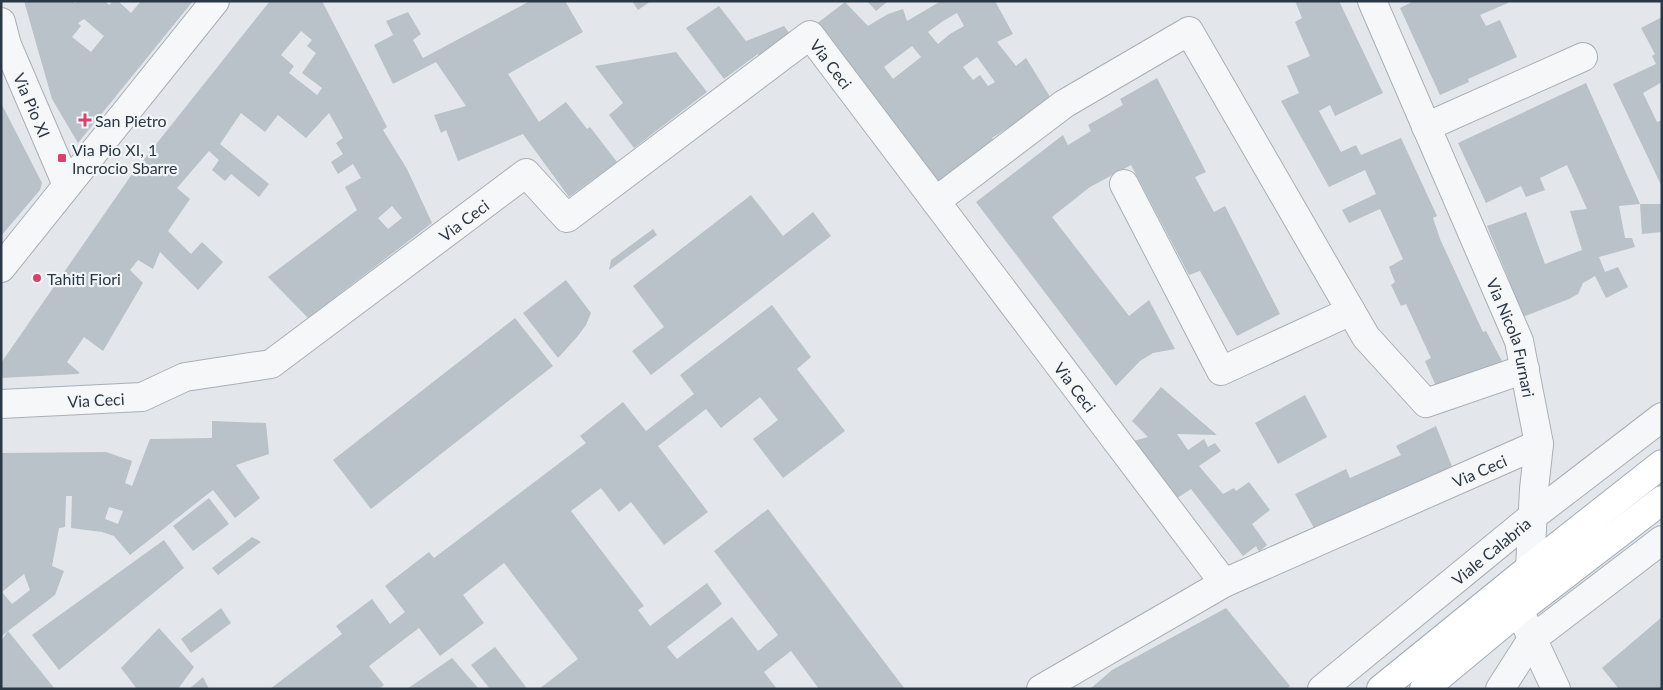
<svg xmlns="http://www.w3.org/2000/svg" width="1663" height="690" viewBox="0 0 1663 690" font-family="Lato,sans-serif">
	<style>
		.building { fill: #b9c1c9; fill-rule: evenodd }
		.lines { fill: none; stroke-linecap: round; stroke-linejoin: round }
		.minor-casing { stroke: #a8afb6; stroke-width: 30 }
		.major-casing { stroke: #a1adb8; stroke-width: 30 }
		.minor { stroke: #f6f7f9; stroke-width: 28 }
		.major { stroke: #fff; stroke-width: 28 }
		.poi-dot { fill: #d4446d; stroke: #f2f6f8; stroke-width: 2 }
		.labels { text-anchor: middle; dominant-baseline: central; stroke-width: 4.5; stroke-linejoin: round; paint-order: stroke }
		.street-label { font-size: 16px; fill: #2a3744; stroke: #f2f6f8 }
		.poi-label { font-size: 16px; fill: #2a3744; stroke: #f2f6f8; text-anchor: start }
	</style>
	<rect width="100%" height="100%" fill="#e3e7eb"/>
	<g class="building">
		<path d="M24,1H74V3L81,1H105L109,5L113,1H118L131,13L141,1H193L78,143L52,99ZM84,19L104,36L91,52L72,37L81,26L78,23Z"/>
		<path d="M270,1H322L387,127L383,130L407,169L432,223L308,318L268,277L357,210L345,187L361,178L353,164L338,174L331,162L343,154L336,143L343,138L329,113L306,138L278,115L265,132L241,113L220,144L269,184L259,197L231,174L225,181L212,170L219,160L209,151L177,188L190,199L168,231L191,254L202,242L223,262L198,290L160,252L153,269L138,260L130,270L143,283L103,351L84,337L67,362L80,373L77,374L1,378V363L130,177ZM301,31L312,40L307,46L316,53L302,73L322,88L317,95L289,73L294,66L281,55ZM392,206L402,218L388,229L378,218Z"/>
		<path d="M530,1H565L583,32L508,74L539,122L566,102L587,129L590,127L617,162L569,197L523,134L458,161L446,130L441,133L434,115L466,106L436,62L393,84L374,45L393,35L386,21L408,12L421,34L413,40L423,58Z"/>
		<path d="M632,1H651L638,10Z"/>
		<path d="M867,1H888L876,11Z"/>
		<path d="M941,1H995L1013,34L997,42L1016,66L1026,58L1052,100L992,138L996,145L941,187L811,28L845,2L868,26L888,14L903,9L907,21ZM957,13L964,26L950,34L938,44L928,32L943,21ZM912,46L921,57L893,79L884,67ZM977,57L995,82L988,86L980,75L973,80L963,67Z"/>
		<path d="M1295,1H1339L1383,93L1335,116L1330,105L1319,111L1341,152L1356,145L1361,155L1401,138L1437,216L1433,218L1440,239L1483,332L1486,331L1504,365L1439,393L1425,361L1431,358L1406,304L1401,306L1391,285L1395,282L1389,267L1403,259L1380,209L1349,223L1342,210L1376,194L1365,170L1329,187L1281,101L1299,93L1287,66L1310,56L1295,22L1302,18Z"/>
		<path d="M1414,1H1507L1508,3L1480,15L1486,26L1500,20L1517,57L1468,79L1469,82L1440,95L1400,8Z"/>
		<path d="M719,6L746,41L784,26L795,41L765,63L758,54L724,79L686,28Z"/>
		<path d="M1662,17V82L1643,93L1657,122L1662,120V187L1613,84L1656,64L1652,56L1655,54L1641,28Z"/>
		<path d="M676,52L707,92L634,148L609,115L623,103L595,66Z"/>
		<path d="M1157,78L1206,172L1195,177L1214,212L1225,206L1280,314L1237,336L1200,271L1189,275L1131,165L1090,187L1052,217L1129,316L1149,300L1175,349L1153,353L1140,361L1116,386L976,202L1063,135L1068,145L1091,131L1088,125L1123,105L1120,99Z"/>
		<path d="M1586,83L1640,204L1619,206L1625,238H1632L1635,247L1599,257L1605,272L1618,267L1628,287L1606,298L1595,276L1583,283L1578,294L1569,299L1520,318L1509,280L1487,226L1526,212L1545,264L1582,250L1570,211L1587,209L1567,165L1540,178L1545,190L1526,197L1521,186L1486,203L1458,143Z"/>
		<path d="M1,103L42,183L40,190L1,236Z"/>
		<path d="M751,195L783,236L813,212L831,236L651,375L632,351L664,327L633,286Z"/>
		<path d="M1640,204H1662V232L1642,234Z"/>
		<path d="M653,229L657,235L609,270L611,260Z"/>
		<path d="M566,280L591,313L586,325L577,337L558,358L523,313Z"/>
		<path d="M772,305L811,357L797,369L845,431L783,478L753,439L778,420L760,397L721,428L706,409L658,446L708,512L664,545L631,502L619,512L601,488L571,511L644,606L638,610L650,626L707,583L722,604L667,647L677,659L732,617L758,651L778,635L714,551L768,509L905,689H819L791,651L764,672L777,689H539L578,659L504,563L463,595L484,623L440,656L419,628L369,666L384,685L379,689H270L342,634L336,626L372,599L390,624L405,612L385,586L429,552L434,558L586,443L580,436L623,402L646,431L694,394L680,375Z"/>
		<path d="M515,318L553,366L371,509L333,460Z"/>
		<path d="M1161,387L1217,435L1177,434L1188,450L1204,439L1208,447L1215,443L1221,451L1199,466L1223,494L1234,488L1236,491L1249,482L1270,510L1252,524L1267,545L1259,552L1256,546L1243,556L1191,489L1174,500L1130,442L1148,437L1132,421Z"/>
		<path d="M1305,395L1327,437L1278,464L1255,423Z"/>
		<path d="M212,421L266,423L269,454L236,465L260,498L235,518L213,490L130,555L114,536L102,532L71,528L72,496H66L65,527L59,528L52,566L64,571L55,595L8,631L55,689H1V641L8,631L1,637V453L106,452L132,461L125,483L132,486L150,439L212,438ZM109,507L123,511L118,524L105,519ZM24,574L30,590L12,604L2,592Z"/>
		<path d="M1436,426L1453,469L1319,537L1295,494L1346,469L1350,478L1401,455L1396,446Z"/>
		<path d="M209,498L229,524L193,551L173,526Z"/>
		<path d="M252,537L261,542L218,575L212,568Z"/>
		<path d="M164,540L184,568L59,670L32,635Z"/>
		<path d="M221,608L231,623L191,653L181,639Z"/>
		<path d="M1226,608L1290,686L1287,689H1090L1112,670Z"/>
		<path d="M1662,617V689H1619L1602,668Z"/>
		<path d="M159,628L194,667L178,689H137L121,668Z"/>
		<path d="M495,647L523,683L527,689H490L471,665Z"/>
		<path d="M452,658L479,689H407Z"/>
		<path d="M203,677L209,689H189Z"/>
	</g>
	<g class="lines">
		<defs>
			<g id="minor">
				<path id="s1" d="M1372,1L1519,341L1539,444L1534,489L1530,568L1519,610L1556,689"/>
				<path id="s2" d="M1,22L7,45L67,185"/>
				<path d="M1426,127L1583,57"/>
				<path d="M1124,184L1221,371L1351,311"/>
				<path d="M936,201L1064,104L1189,31L1366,337L1426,403L1525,369"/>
				<path d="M1,268L215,1"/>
				<path id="s3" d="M1,404L142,397L185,377L271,364L526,173L567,218L810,35L1224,583L1539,444"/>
				<path d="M1041,689L1224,583"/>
				<path id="s4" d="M1322,689L1533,516L1662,417"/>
				<path d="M1500,689L1532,639L1662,540"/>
			</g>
			<g id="major">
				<path d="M1381,689L1530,568L1662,464"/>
				<path d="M1424,689L1519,610L1662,500"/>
			</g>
		</defs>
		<use href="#minor" class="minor-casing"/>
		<use href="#major" class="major-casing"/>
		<use href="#minor" class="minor"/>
		<use href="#major" class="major"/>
	</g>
	<g class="poi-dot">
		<path d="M82.5 112.5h5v5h5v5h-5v5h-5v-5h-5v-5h5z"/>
		<rect x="57" y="153" width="10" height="10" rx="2.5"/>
		<circle cx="37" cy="278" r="5"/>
	</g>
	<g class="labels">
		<g class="street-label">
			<text stroke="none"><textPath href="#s3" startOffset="995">Via Ceci</textPath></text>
			<text stroke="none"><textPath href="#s2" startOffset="89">Via Pio XI</textPath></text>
			<text stroke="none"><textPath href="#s3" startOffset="516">Via Ceci</textPath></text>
			<text stroke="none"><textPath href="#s1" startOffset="365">Via Nicola Furnari</textPath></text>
			<text stroke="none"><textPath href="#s3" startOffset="1400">Via Ceci</textPath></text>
			<text stroke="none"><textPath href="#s3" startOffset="95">Via Ceci</textPath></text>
			<text stroke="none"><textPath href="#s3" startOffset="1925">Via Ceci</textPath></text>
			<text stroke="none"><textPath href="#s4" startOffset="218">Viale Calabria</textPath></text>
		</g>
		<g class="poi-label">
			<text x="95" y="120">San Pietro</text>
			<text x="72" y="149">Via Pio XI, 1<tspan x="72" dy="18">Incrocio Sbarre</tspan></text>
			<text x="47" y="278">Tahiti Fiori</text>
		</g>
	</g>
	<rect width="1663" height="690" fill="none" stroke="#2a3744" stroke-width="5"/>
</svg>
